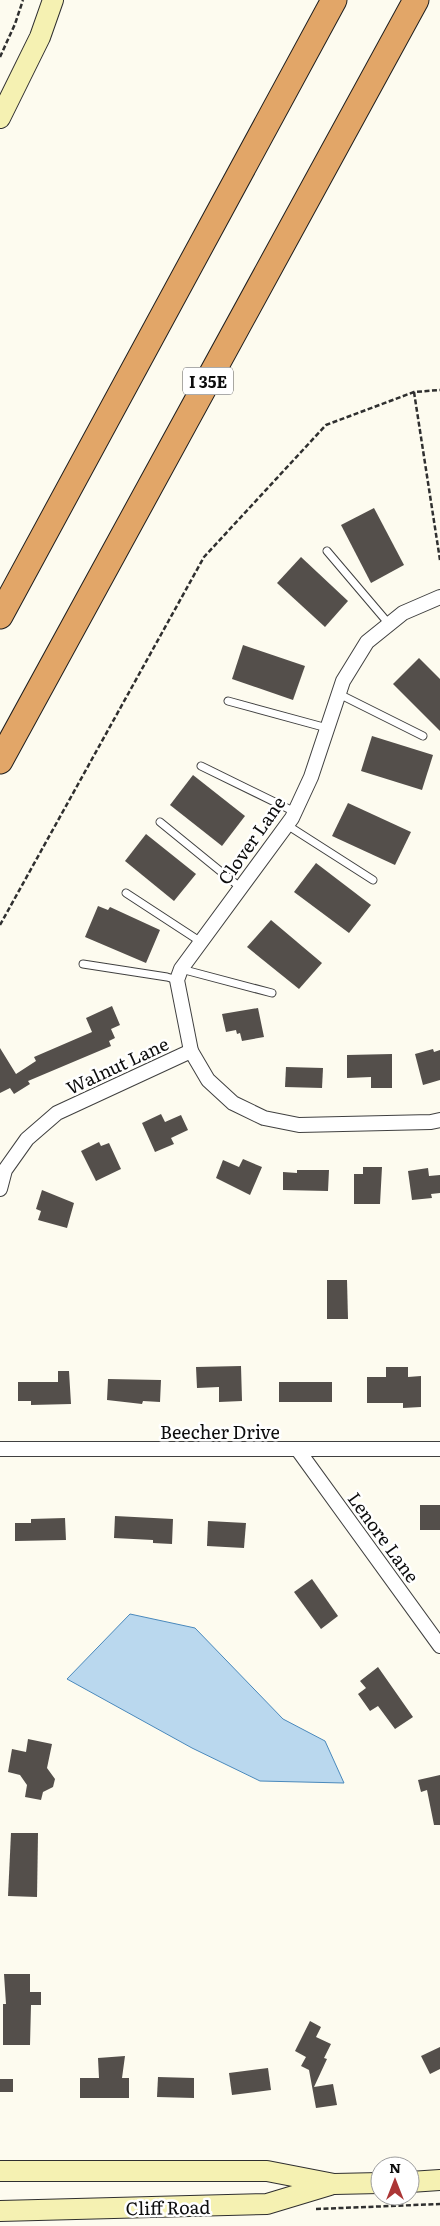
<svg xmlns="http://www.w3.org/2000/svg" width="440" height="2226" viewBox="0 0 440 2226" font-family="Literata,serif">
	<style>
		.water { fill: #bad8ee; stroke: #4a89bc }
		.building { fill: #544f4b }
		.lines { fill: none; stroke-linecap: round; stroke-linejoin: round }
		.lane-casing { stroke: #404040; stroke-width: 9 }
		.street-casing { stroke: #404040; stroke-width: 16 }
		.secondary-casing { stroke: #2f2f2f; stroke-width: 22 }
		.highway-casing { stroke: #1e1e1e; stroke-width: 27 }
		.path { stroke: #2f2f2f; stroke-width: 2.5; stroke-dasharray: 5 2.5; stroke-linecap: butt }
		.lane { stroke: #fff; stroke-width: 7 }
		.street { stroke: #fff; stroke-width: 14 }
		.secondary { stroke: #f5f1b2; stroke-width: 20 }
		.highway { stroke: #e2a668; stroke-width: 25 }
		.labels { text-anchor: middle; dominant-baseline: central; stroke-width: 5; stroke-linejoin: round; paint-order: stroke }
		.shield { fill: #fff; stroke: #565656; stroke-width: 1 }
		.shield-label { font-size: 16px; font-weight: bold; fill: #0d0d0d }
		.street-label { font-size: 18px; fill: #0d0d0d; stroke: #fff }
	</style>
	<rect width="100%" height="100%" fill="#fdfbef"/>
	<path class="water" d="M130,1614L195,1628L283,1719L325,1741L344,1783L260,1781L192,1748L67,1679Z"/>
	<g class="building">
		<path d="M374,508L404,565L371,583L341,525Z"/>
		<path d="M301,557L348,601L325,627L277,583Z"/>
		<path d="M243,645L305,666L293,700L232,679Z"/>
		<path d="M419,658L440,679V731L393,684Z"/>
		<path d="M372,736L433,755L422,790L361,771Z"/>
		<path d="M193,775L245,816L222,846L170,805Z"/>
		<path d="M348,803L411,832L395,865L332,836Z"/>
		<path d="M146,834L196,874L174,901L125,861Z"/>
		<path d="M316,863L371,905L349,933L294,892Z"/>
		<path d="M98,906L108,910L110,907L160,930L146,963L85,937Z"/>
		<path d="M271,920L322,963L299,989L247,947Z"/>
		<path d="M112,1006L120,1025L111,1029L115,1038L109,1041L111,1046L28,1081L30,1084L14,1094L10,1088L0,1093V1048L16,1074L36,1061L34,1057L92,1032L86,1018Z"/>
		<path d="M258,1008L264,1037L242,1041L240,1033L237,1034L236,1030L226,1032L222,1014Z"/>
		<path d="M433,1049L434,1052L440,1050V1080L423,1085L415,1054Z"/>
		<path d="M392,1054V1088H371V1077L347,1078V1055Z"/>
		<path d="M286,1067L323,1068L322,1088L285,1087Z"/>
		<path d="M161,1114L165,1122L181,1115L188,1130L171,1138L174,1144L155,1152L142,1123Z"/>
		<path d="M99,1142L101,1146L109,1143L121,1169L96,1181L81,1151Z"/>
		<path d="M243,1159L262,1167L250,1195L216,1178L223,1160L239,1167Z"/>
		<path d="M363,1167H382L380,1204H354V1174H363Z"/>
		<path d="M428,1168L429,1176L440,1175V1193L431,1194L432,1198L412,1200L408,1171Z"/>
		<path d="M297,1170H329L328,1191L283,1190V1172L297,1173Z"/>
		<path d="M42,1190L74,1203L67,1228L38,1220L41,1211L36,1209Z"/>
		<path d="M327,1280H347L348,1319H327Z"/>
		<path d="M241,1366L242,1401L219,1402V1387L197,1388L196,1367Z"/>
		<path d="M386,1367H408V1377L421,1376V1407L403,1408V1403H367V1377H386Z"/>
		<path d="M58,1371H69L71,1404L31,1405V1401H18V1382H58Z"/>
		<path d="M108,1379L161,1380L160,1402L143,1401L142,1404L107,1400Z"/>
		<rect x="279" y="1382" width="53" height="20"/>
		<rect x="420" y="1505" width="20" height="25"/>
		<path d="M115,1516L173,1519L172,1544L153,1543V1540L114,1538Z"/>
		<path d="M65,1518L66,1540L15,1541V1523H31V1519Z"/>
		<path d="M208,1521L246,1523L244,1548L207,1546Z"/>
		<path d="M312,1579L338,1616L321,1629L294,1592Z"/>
		<path d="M378,1667L413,1717L395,1729L378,1706L370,1711L358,1694L366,1688L360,1681Z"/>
		<path d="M28,1739L52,1744L47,1768L55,1779L53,1787L43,1792L41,1800L25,1797L27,1785L20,1775L8,1772L12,1749L26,1752Z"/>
		<path d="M440,1775V1825H434L427,1790L421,1792L418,1780Z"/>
		<path d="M11,1833H38L37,1897L8,1896Z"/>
		<path d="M4,1974H30V1992H41V2005H31L30,2045H3V2004H6Z"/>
		<path d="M310,2021L321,2027L316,2037L331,2044L324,2058L327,2059L314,2087L333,2084L337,2105L316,2108L309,2070L301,2066L306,2057L295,2051Z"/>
		<path d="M440,2047V2069L430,2074L421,2056Z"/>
		<path d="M125,2056L122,2078H129V2098H80V2078H99L98,2058Z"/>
		<path d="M268,2068L271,2090L232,2095L229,2073Z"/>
		<path d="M158,2077L194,2078V2098L157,2097Z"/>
		<rect x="0" y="2079" width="13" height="13"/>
	</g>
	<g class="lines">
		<defs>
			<g id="lane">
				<path d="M327,551L389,624"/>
				<path d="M339,694L423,736"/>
				<path d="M228,701L327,728"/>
				<path d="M201,766L295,812"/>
				<path d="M160,822L241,888"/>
				<path d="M287,825L373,880"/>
				<path d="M126,893L201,942"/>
				<path d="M83,964L167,977L177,980"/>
				<path d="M181,969L272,993"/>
			</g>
			<g id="street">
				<path d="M440,597L403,613L367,642L343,681L311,777L292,818L181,969L177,980L191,1051L208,1080L233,1103L264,1118L299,1125L431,1122L440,1120"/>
				<path d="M0,1189L5,1170L27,1139L57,1113L191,1051"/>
				<path d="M0,1449H440"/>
				<path d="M298,1450L440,1646"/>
			</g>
			<g id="secondary">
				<path d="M0,118L40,37L53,0"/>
				<path d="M0,2171H267L334,2184L380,2183"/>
				<path d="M410,2182L440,2180"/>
				<path d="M0,2211L267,2204L330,2185"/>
			</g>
			<g id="highway">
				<path d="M0,616L334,0"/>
				<path d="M0,761L416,0"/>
			</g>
		</defs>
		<use href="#lane" class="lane-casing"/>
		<use href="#street" class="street-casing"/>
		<use href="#secondary" class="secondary-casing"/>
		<use href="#highway" class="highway-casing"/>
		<g class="path">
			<path d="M0,57L15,24L23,0"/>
			<path d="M414,392L440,560"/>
			<path d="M0,925L204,557L326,425L414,392L440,390"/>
			<path d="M316,2209L440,2204"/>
		</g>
		<use href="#lane" class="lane"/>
		<use href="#street" class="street"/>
		<use href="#secondary" class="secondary"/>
		<use href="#highway" class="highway"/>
	</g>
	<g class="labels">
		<rect class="shield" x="183" y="367.5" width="50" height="27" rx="4"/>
		<g class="shield-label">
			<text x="208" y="381">I 35E</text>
		</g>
		<g class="street-label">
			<text transform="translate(251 840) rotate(-55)">Clover Lane</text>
			<text transform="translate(117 1065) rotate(-25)">Walnut Lane</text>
			<text x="220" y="1431">Beecher Drive</text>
			<text transform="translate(384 1537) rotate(54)">Lenore Lane</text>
			<text transform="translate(168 2207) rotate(-1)">Cliff Road</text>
		</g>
	</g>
	<g transform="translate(395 2181)"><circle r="24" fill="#ffffff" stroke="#9e9e9e"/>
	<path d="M0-4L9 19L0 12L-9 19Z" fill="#ac3636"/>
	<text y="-8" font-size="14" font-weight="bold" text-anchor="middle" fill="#0d0d0d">N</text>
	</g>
</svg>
